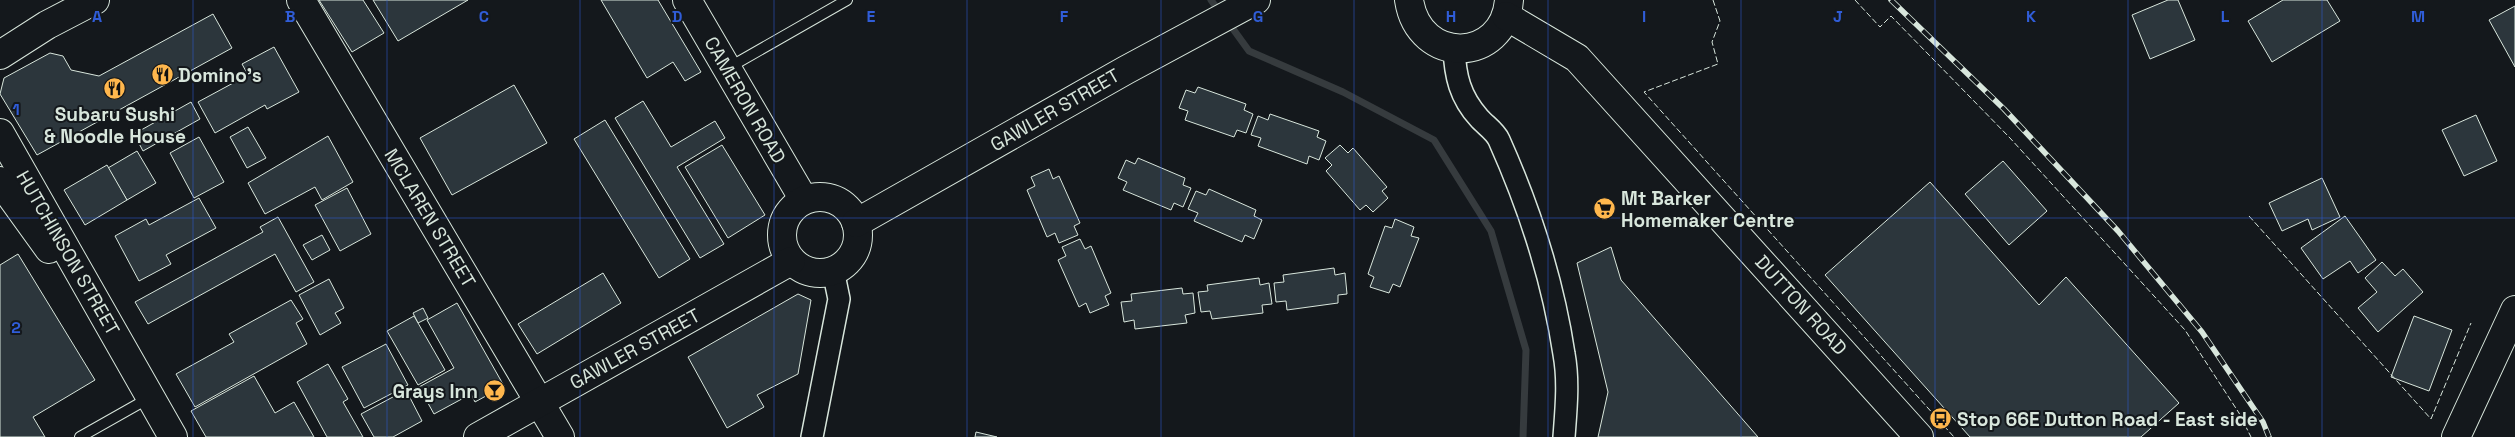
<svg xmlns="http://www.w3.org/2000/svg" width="2515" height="437" viewBox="0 0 2515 437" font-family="'Space Grotesk',sans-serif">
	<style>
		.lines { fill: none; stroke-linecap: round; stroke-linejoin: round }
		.stream { stroke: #363b3e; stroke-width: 7 }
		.building { fill: #2c363c; stroke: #d8e6dc }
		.lane-casing { stroke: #d8e6dc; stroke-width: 12 }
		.street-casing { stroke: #d8e6dc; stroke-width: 24 }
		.secondary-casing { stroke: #d8e6dc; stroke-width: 30 }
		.lane { stroke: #14181c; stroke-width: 10 }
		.street { stroke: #14181c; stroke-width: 21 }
		.secondary { stroke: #14181c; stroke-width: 28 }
		.rail-casing { stroke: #d8e6dc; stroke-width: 5.5 }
		.rail { stroke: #14181c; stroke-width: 4; stroke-dasharray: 11; stroke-linecap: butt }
		.fence { stroke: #d8e6dc; stroke-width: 1; stroke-dasharray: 6 2.5; stroke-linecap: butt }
		.grid { fill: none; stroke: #305dd8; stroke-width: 1; stroke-opacity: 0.55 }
		.labels { text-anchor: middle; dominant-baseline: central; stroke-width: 4; stroke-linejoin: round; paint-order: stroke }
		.poi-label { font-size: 19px; font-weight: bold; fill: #d8e6dc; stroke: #14181c; text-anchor: start }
		.street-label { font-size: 19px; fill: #d8e6dc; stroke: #14181c }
		.grid-label { font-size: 16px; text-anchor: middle; font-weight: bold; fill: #305dd8; stroke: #14181c; stroke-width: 4; stroke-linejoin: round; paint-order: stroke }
	</style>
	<rect width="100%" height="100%" fill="#14181c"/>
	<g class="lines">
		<g class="stream">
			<path d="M1211,0L1221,14"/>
			<path d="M1228,22L1249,51L1343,92L1434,140L1491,231L1526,350L1523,437"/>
		</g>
	</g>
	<g class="building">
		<path d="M319,0H363L384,33L352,52Z"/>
		<path d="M373,0H468L398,41Z"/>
		<path d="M601,0H658L701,72L685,81L673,62L647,78Z"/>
		<path d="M2168,0H2178L2195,40L2150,59L2132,15Z"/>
		<path d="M2283,0H2327L2340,21L2272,62L2248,21Z"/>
		<path d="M2515,6V67L2489,20Z"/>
		<path d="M213,14L232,48L37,155L0,94L4,78L50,53L63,56L71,70L99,76Z"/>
		<path d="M274,47L299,92L267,109L265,105L215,133L198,102L248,75L242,64Z"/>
		<path d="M514,85L547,143L452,195L420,138Z"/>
		<path d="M1198,87L1246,104L1244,110L1253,114L1246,133L1237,130L1234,137L1185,120L1188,111L1179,108L1186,90L1195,93Z"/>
		<path d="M643,101L671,147L715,121L725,138L677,167L724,244L700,258L615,118Z"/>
		<path d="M191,102L200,119L143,151L134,134Z"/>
		<path d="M1270,114L1319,131L1317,137L1326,141L1319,160L1309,156L1307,164L1258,146L1261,138L1251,135L1258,116L1268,120Z"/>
		<path d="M2476,115L2497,161L2464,176L2442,130Z"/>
		<path d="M605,120L690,259L659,278L574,139Z"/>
		<path d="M248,127L266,158L247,168L230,137Z"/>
		<path d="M328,136L353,182L322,200L315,187L265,214L248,183Z"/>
		<path d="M199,137L224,182L194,198L170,153Z"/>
		<path d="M722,145L765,215L728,238L685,167Z"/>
		<path d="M1340,145L1348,153L1353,148L1387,187L1382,191L1388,198L1373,212L1366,205L1360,210L1326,171L1332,165L1325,158Z"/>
		<path d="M137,151L156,183L127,200L108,168Z"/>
		<path d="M1138,158L1185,178L1183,185L1191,188L1183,207L1174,203L1171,210L1123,190L1127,182L1118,178L1126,160L1135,164Z"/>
		<path d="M2003,161L2047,211L2009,245L1965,194Z"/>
		<path d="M107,165L127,200L85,225L64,190Z"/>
		<path d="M1049,169L1053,179L1059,176L1080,223L1074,226L1078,235L1059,243L1055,233L1047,237L1027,190L1035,186L1031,177Z"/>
		<path d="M2322,178L2340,217L2312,230L2308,219L2282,231L2269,203Z"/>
		<path d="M1930,182L2039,305L2066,277L2179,403L2141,437H1970L1825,275Z"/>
		<path d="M347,188L371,234L340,251L315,205Z"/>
		<path d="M1209,189L1256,210L1254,216L1262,220L1254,239L1245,235L1242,242L1194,221L1198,213L1188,209L1196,191L1206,195Z"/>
		<path d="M199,198L216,228L166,255L171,264L139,281L115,236L146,219L149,225Z"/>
		<path d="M2345,216L2376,260L2358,273L2350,261L2323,279L2301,248Z"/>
		<path d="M278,217L314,282L296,292L275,254L148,324L135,302L263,232L260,227Z"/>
		<path d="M1395,219L1414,227L1411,236L1419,238L1400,287L1393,284L1389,293L1370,287L1374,277L1368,274L1385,226L1392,228Z"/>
		<path d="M322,235L330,250L312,260L303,245Z"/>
		<path d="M1080,239L1085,249L1091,246L1111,293L1105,296L1109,305L1090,313L1086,303L1079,307L1058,260L1066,256L1062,247Z"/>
		<path d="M1611,247L1621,280L1758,437H1598L1608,392L1577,263Z"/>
		<path d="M18,254L95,380L33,417L45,437H0V265Z"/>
		<path d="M2382,262L2395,276L2403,269L2423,292L2378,332L2358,308L2377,292L2365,278Z"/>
		<path d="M1334,268L1335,275L1345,273L1347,294L1338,295V303L1287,310L1286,301L1276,302L1274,283L1284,282L1283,275Z"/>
		<path d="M603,273L621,303L537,354L518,324Z"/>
		<path d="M1259,278L1260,285L1269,283L1272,304L1262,305L1263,313L1212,319L1210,311L1201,312L1198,292L1208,291L1207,285Z"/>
		<path d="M329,279L344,308L335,313L341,323L320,335L299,295Z"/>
		<path d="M1182,288L1183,294L1193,293L1195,313L1185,315L1187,323L1135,329L1134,320L1124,322L1121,302L1132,301L1131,294Z"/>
		<path d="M798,294L811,300L798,374L757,395L764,407L727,428L688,357Z"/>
		<path d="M291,300L303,319L296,323L307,344L195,407L176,374L234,342L229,334Z"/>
		<path d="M457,303L504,386L475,402L471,394L434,414L419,387L454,368L427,320Z"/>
		<path d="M423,308L428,318L418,323L413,313Z"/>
		<path d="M414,316L445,370L418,385L387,331Z"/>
		<path d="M2414,316L2452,330L2429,391L2391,377Z"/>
		<path d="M386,344L408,385L364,408L342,367Z"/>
		<path d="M328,364L348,399L343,402L363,437H327L297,382Z"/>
		<path d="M254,376L275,413L294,402L314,437H206L191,411Z"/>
		<path d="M406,390L422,421L393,437H374L361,414Z"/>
		<path d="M976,432L997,437H975Z"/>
	</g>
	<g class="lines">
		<defs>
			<g id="lane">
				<path d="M728,68L847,0"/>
				<path d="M80,437L149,398"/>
			</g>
			<g id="street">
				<path d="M1454,48C1455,76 1460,97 1479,118C1485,125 1495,131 1499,140C1529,207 1553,281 1564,354C1569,381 1566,410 1564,437"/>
				<path d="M812,437L839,299L833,270"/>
			</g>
			<g id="secondary">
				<path d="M301,0L560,437"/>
				<path d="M687,0L804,200"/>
				<path d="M1409,0C1419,66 1504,63 1509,0"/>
				<path d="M1506,16L1577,58L1919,437"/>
				<path d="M0,55L47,25L95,0"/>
				<path d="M0,133L173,437"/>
				<path d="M0,181L49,249"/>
				<circle cx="820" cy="235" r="38"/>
				<path d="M856,223L1126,70L1256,0"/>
				<path d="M478,437L791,261"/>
				<path d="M2456,437L2515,310"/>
			</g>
		</defs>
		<use href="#lane" class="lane-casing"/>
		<use href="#street" class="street-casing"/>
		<use href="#secondary" class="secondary-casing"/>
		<use href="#lane" class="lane"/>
		<use href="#street" class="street"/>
		<use href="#secondary" class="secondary"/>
		<defs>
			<path id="rail" d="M1891,0L2004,109L2118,231L2202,332L2263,422L2269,437"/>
		</defs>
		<use href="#rail" class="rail-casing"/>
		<use href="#rail" class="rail"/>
		<g class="fence">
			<path d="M1713,0L1720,21L1712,42L1718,64L1644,92L1954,437"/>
			<path d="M1855,0L1880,27L1891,16L2010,138L2185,330L2239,413L2251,437"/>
			<path d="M2249,216L2431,419L2471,323"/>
		</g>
	</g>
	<path class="grid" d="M193,0V437M387,0V437M580,0V437M774,0V437M967,0V437M1161,0V437M1354,0V437M1548,0V437M1741,0V437M1935,0V437M2128,0V437M2322,0V437M0,218H2515"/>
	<defs>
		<symbol id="restaurant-disc" viewBox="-11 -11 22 22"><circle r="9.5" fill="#ffb74d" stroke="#14181c"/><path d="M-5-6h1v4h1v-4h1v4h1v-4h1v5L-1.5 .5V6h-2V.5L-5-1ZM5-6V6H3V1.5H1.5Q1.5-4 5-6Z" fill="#111"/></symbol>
		<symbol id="supermarket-disc" viewBox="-11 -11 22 22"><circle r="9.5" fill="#ffb74d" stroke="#14181c"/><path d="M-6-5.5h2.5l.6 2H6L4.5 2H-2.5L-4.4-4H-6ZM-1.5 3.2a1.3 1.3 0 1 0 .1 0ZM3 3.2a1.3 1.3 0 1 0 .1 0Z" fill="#111"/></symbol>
		<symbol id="bar-disc" viewBox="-11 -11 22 22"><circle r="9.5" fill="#ffb74d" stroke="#14181c"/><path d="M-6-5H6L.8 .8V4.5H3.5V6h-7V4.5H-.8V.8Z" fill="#111"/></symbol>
		<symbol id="bus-disc" viewBox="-11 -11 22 22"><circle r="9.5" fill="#ffb74d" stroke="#14181c"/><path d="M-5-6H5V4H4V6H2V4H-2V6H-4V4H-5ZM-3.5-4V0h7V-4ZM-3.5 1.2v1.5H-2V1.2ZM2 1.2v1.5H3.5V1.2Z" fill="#111"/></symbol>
	</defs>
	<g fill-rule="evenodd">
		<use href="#restaurant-disc" x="150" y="62" width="25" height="25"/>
		<use href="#restaurant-disc" x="102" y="76" width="25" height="25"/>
		<use href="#supermarket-disc" x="1592" y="196" width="25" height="25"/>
		<use href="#bar-disc" x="482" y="378" width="25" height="25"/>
		<use href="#bus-disc" x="1928" y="406" width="25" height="25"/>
	</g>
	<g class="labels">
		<g class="poi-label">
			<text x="178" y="75">Domino's</text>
			<text x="115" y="114" text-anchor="middle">Subaru Sushi<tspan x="115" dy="22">&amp; Noodle House</tspan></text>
			<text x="1621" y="198">Mt Barker<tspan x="1621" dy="22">Homemaker Centre</tspan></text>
			<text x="478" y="391" text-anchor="end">Grays Inn</text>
			<text x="1957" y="419">Stop 66E Dutton Road - East side</text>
		</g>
		<g class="street-label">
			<text transform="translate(745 100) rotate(60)">CAMERON ROAD</text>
			<text transform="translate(1055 110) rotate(-30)">GAWLER STREET</text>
			<text transform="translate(430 218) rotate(59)">MCLAREN STREET</text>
			<text transform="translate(68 253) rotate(60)">HUTCHINSON STREET</text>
			<text transform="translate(1801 305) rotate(48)">DUTTON ROAD</text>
			<text transform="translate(635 349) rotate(-29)">GAWLER STREET</text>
		</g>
	</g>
	<g class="grid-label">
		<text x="97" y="22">A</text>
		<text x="290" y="22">B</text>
		<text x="484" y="22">C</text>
		<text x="677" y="22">D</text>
		<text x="871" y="22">E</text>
		<text x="1064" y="22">F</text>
		<text x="1258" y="22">G</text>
		<text x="1451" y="22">H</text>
		<text x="1644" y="22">I</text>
		<text x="1838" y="22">J</text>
		<text x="2031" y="22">K</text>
		<text x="2225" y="22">L</text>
		<text x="2418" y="22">M</text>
		<text x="16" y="115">1</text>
		<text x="16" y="333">2</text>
	</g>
</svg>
